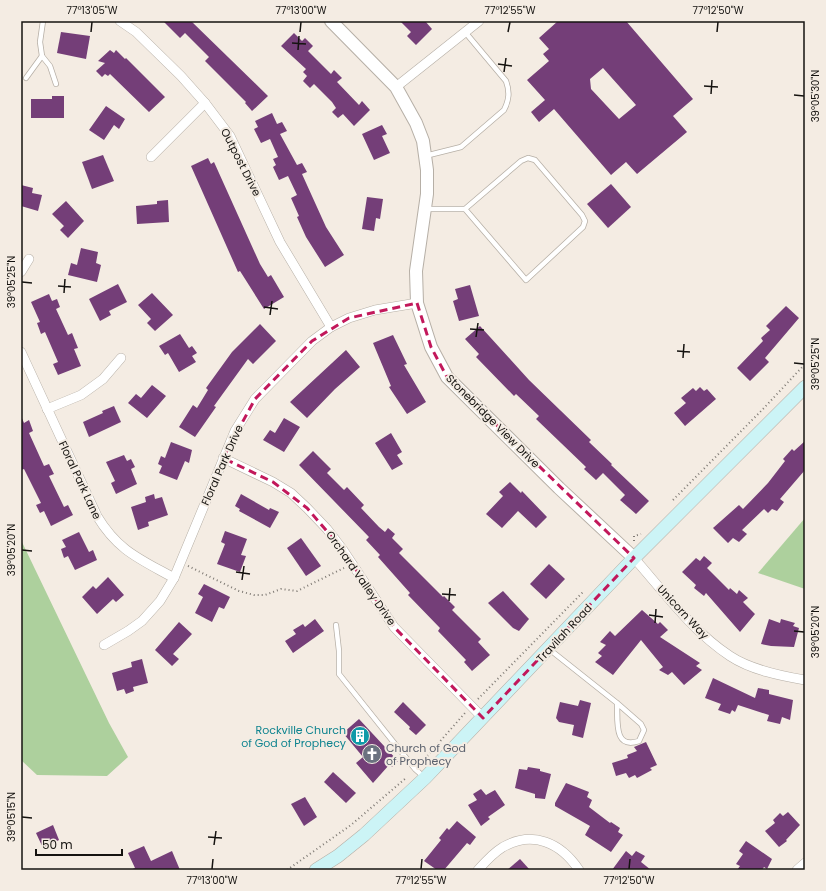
<svg xmlns="http://www.w3.org/2000/svg" width="826" height="891" viewBox="0 0 826 891" font-family="Poppins,sans-serif">
	<style>
		.green { fill: #add09d }
		.building { fill: #743e78; fill-rule: evenodd }
		.lines { fill: none; stroke-linecap: round; stroke-linejoin: round }
		.service-casing { stroke: #b6afa6; stroke-width: 6 }
		.minor-casing { stroke: #b6afa6; stroke-width: 10 }
		.tertiary-casing { stroke: #b6afa6; stroke-width: 14 }
		.secondary-casing { stroke: #b6afa6; stroke-width: 14 }
		.path { stroke: #7f7a74; stroke-width: 2; stroke-dasharray: 1 3; stroke-linecap: butt }
		.service { stroke: #fff; stroke-width: 4.5 }
		.minor { stroke: #fff; stroke-width: 9 }
		.tertiary { stroke: #fff; stroke-width: 12 }
		.secondary { stroke: #ccf4f6; stroke-width: 13 }
		.marked { fill: none; stroke: #c2185b; stroke-width: 3; stroke-dasharray: 8 5; stroke-linejoin: round }
		.ticks { fill: none; stroke: #151310; stroke-width: 1.5 }
		.labels { text-anchor: middle; dominant-baseline: central; stroke-width: 4; stroke-linejoin: round; paint-order: stroke }
		.street-label { font-size: 11px; fill: #151310; stroke: #f4ece3 }
		.culture-label { font-size: 11px; fill: #0d838f; stroke: #f4ece3; text-anchor: end }
		.worship-label { font-size: 11px; fill: #5b616d; stroke: #f4ece3; text-anchor: start }
		.neatline { fill: none; stroke: #151310; stroke-width: 1.5 }
		.ticks-label { font-size: 10px; text-anchor: middle; fill: #151310 }
	</style>
	<rect width="100%" height="100%" fill="#f4ece3"/>
	<g class="green">
		<path d="M805,518V589L758,573Z"/>
		<path d="M21,540L109,723L128,757L107,776L37,775L21,760Z"/>
	</g>
	<g class="building">
		<path d="M163,21H191L268,96L252,111L245,103L246,102L205,61L209,57L185,33L180,38Z"/>
		<path d="M400,21H425L432,29L416,45L407,36L411,32Z"/>
		<path d="M558,21H626L693,99L673,116L687,132L637,174L626,162L611,175L554,109L539,122L531,112L545,100L527,80L549,61L543,54L549,49L539,38ZM603,68L636,105L619,119L591,89L590,79Z"/>
		<path d="M61,32L90,36L86,59L57,53Z"/>
		<path d="M294,33L302,41L305,38L313,46L308,51L331,74L334,70L342,78L337,82L359,105L362,101L370,110L354,126L343,114L338,118L332,112L336,108L332,102L314,84L310,88L303,81L307,76L303,72L306,69L281,46Z"/>
		<path d="M110,50L114,53L116,50L125,59L126,58L165,97L149,112L110,74L108,76L105,74L102,77L96,71L105,63L98,61Z"/>
		<path d="M52,96H64V118H31V99H52Z"/>
		<path d="M106,106L125,119L119,129L114,125L104,140L89,130Z"/>
		<path d="M272,113L277,124L282,122L287,131L280,134L297,165L302,163L307,172L302,174L326,227L344,255L325,267L306,237L297,217L299,216L291,198L297,195L288,176L279,180L273,167L276,165L273,159L278,157L270,139L261,143L254,129L258,127L255,121Z"/>
		<path d="M382,125L387,134L382,136L390,153L374,160L362,134Z"/>
		<path d="M103,155L114,181L92,189L82,162Z"/>
		<path d="M208,158L211,164L214,162L260,264L268,277L271,275L284,297L264,309L240,271L238,272L191,166Z"/>
		<path d="M611,184L631,207L608,228L587,204Z"/>
		<path d="M21,185L33,188L32,193L42,195L38,211L21,206Z"/>
		<path d="M367,197L383,199L380,219L376,218L374,231L362,229Z"/>
		<path d="M168,200L169,222L137,224L136,206L157,204V201Z"/>
		<path d="M66,201L84,221L68,238L60,230L64,226L52,214Z"/>
		<path d="M81,248L98,252L96,263L101,265L97,282L68,275L71,263L77,265Z"/>
		<path d="M118,284L127,302L109,311L111,315L100,321L89,299Z"/>
		<path d="M470,285L479,316L459,321L453,301L458,299L455,289Z"/>
		<path d="M152,293L173,315L155,331L147,323L151,319L138,305Z"/>
		<path d="M49,294L52,301L57,299L60,307L56,309L68,335L72,333L78,348L74,349L81,366L58,375L53,364L58,362L45,332L41,334L37,323L40,322L31,302Z"/>
		<path d="M786,306L799,318L765,358L769,362L750,381L737,368L763,341L761,338L770,330L766,326Z"/>
		<path d="M260,324L276,341L253,364L248,359L214,406L216,407L195,437L179,427L193,405L197,408L208,390L206,388L232,352Z"/>
		<path d="M480,326L529,380L591,440L589,442L612,464L611,465L649,501L636,514L620,500L625,495L603,473L596,480L584,469L586,467L536,419L539,416L516,394L514,396L476,357L479,354L465,339Z"/>
		<path d="M180,334L189,348L192,346L197,353L192,356L196,362L179,372L168,353L165,355L159,346Z"/>
		<path d="M393,335L407,364L404,365L426,402L407,414L389,387L391,386L373,343Z"/>
		<path d="M346,350L360,367L335,389L307,418L290,402Z"/>
		<path d="M152,385L166,396L147,418L128,403L136,394L141,398Z"/>
		<path d="M700,387L704,391L707,389L716,399L685,426L674,413L686,403L681,398L693,388L696,391Z"/>
		<path d="M114,406L121,422L89,437L83,422L103,413L102,411Z"/>
		<path d="M21,416L24,423L29,420L33,431L29,433L44,466L49,464L54,474L49,476L64,507L68,505L73,515L51,526L44,511L40,513L36,505L41,503L24,469L21,470Z"/>
		<path d="M284,418L300,427L284,452L263,440L270,430L275,433Z"/>
		<path d="M391,433L402,452L397,455L403,464L392,470L375,443Z"/>
		<path d="M805,441V470L780,499L784,502L777,511L772,509L768,513L764,509L742,530L747,534L739,542L733,538L728,543L713,528L739,505L743,509L768,483L785,461L783,459L792,449L794,451Z"/>
		<path d="M171,442L192,450L189,463L185,461L177,480L159,473L162,466L158,464L161,456L165,458Z"/>
		<path d="M313,451L331,469L327,473L344,490L347,487L364,505L361,508L379,527L385,532L388,528L395,534L392,538L403,549L399,553L443,597L444,596L455,607L452,610L481,639L478,642L490,655L472,671L464,662L466,660L438,631L440,628L408,595L410,593L378,557L380,555L366,540L369,537L299,465Z"/>
		<path d="M124,455L127,461L131,459L135,467L131,469L137,484L116,494L111,483L115,481L106,462Z"/>
		<path d="M510,482L521,493L522,491L547,517L536,528L518,511L502,528L486,514L503,496L499,492Z"/>
		<path d="M154,494L155,499L162,497L168,515L148,522L149,526L138,530L131,507L146,502L145,497Z"/>
		<path d="M241,494L269,510L270,508L279,512L270,528L239,511L240,509L235,506Z"/>
		<path d="M225,531L247,539L241,555L246,556L240,572L217,564L225,544L221,542Z"/>
		<path d="M79,532L89,552L93,550L97,560L75,570L68,556L64,558L61,549L66,547L62,540Z"/>
		<path d="M301,538L321,566L306,576L287,548Z"/>
		<path d="M704,556L712,563L707,568L729,590L730,588L737,594L739,590L748,598L743,602L755,614L740,632L706,593L704,596L694,588L696,585L682,572L696,558L700,561Z"/>
		<path d="M549,564L565,579L546,599L530,584Z"/>
		<path d="M108,577L124,595L116,602L113,599L97,614L82,597L93,586L96,589Z"/>
		<path d="M204,584L230,597L224,609L219,607L212,622L195,613L203,597L198,594Z"/>
		<path d="M503,591L529,619L519,631L513,628L488,603Z"/>
		<path d="M642,610L658,624L660,622L668,630L660,637L700,663L696,666L702,670L684,685L672,672L668,675L659,670L663,667L641,640L613,675L595,662L602,656L598,653L606,645L600,642L610,631L615,636Z"/>
		<path d="M315,619L324,631L293,653L285,641L296,634L293,630L303,624L305,627Z"/>
		<path d="M769,619L780,623L781,619L795,623L793,626L799,628L794,647L771,646L761,644Z"/>
		<path d="M179,622L192,634L173,654L179,659L172,666L155,650Z"/>
		<path d="M142,659L148,683L133,687L134,691L126,694L124,689L117,691L112,673L132,667L131,662Z"/>
		<path d="M713,678L755,698L758,688L769,690V694L793,700L790,720L782,717L780,724L767,721L769,715L738,705L735,712L732,710L730,714L718,710L721,704L705,698Z"/>
		<path d="M580,700L591,703L583,738L572,735L574,725L559,722L556,718L560,702L578,706Z"/>
		<path d="M403,702L426,725L416,735L409,729L410,727L394,712Z"/>
		<path d="M359,719L398,761L392,767L389,765L373,783L356,763L363,757L343,733Z"/>
		<path d="M646,742L657,765L650,768L652,770L637,778L635,775L629,778L626,773L616,776L612,763L628,758L627,755L637,751L634,747Z"/>
		<path d="M528,767L540,769V771L551,774L545,799L535,798V794L515,788L519,769L527,770Z"/>
		<path d="M333,772L356,793L346,803L324,782Z"/>
		<path d="M566,783L589,792L587,797L592,800L589,807L610,823L611,822L620,828L618,832L623,835L611,852L585,835L590,826L555,806V803Z"/>
		<path d="M481,789L486,795L495,790L505,805L488,817L490,819L481,826L468,805L477,800L473,794Z"/>
		<path d="M305,797L317,817L304,826L291,804Z"/>
		<path d="M788,812L800,825L786,840L787,841L779,847L765,831L775,823L773,820L780,813L783,816Z"/>
		<path d="M457,821L476,837L470,845L467,843L444,870H437L424,861L441,840L439,838L447,828L449,830Z"/>
		<path d="M53,825L59,840L43,848L36,833Z"/>
		<path d="M746,841L772,859L767,869L764,867L762,870H737L740,866L736,864L743,854L739,851Z"/>
		<path d="M144,846L151,861L172,851L180,870H130L135,868L128,853Z"/>
		<path d="M626,851L632,856L636,851L645,856L641,862L651,870H612Z"/>
		<path d="M520,859L530,870H507Z"/>
	</g>
	<g class="lines">
		<defs>
			<g id="service">
				<path d="M42,56L50,66L56,84"/>
				<path d="M26,78L42,56L40,42L43,21"/>
				<path d="M425,156L461,147L504,110C509,100 510,92 506,81L465,32"/>
				<path d="M425,209H465L526,280L583,227L585,221L582,215L535,160L528,158L521,161L465,209"/>
				<path d="M336,625L339,651V674L415,769L424,777"/>
				<path d="M549,649L617,703L641,724L644,730L639,741C613,750 618,720 617,703"/>
			</g>
			<g id="minor">
				<path d="M120,21L136,32L181,76L205,103L230,136L280,242L331,327"/>
				<path d="M396,87L479,21"/>
				<path d="M151,157L205,103"/>
				<path d="M21,272L29,259"/>
				<path d="M21,352L97,516C118,551 140,559 174,578"/>
				<path d="M47,409L81,395L103,379L121,358"/>
				<path d="M223,458L273,482L291,493L307,508L327,529L343,550L394,627L483,718"/>
				<path d="M634,558C664,592 692,631 730,656C751,670 781,676 805,680"/>
				<path d="M104,645L128,631L142,621L160,601L174,578L235,431L255,399L312,341L331,327L349,318L375,310L417,303"/>
				<path d="M478,870C485,862 493,853 503,847C533,830 561,843 579,870"/>
				<path d="M797,870L805,863"/>
			</g>
			<path id="tertiary" d="M331,21L396,87L416,123L423,141L427,170V194L416,271L417,303L431,347L447,377L559,488L634,558"/>
			<path id="secondary" d="M316,870L338,856L364,835L425,778L634,558L805,387"/>
		</defs>
		<use href="#service" class="service-casing"/>
		<use href="#minor" class="minor-casing"/>
		<use href="#tertiary" class="tertiary-casing"/>
		<use href="#secondary" class="secondary-casing"/>
		<g class="path">
			<path d="M673,500L764,408L805,364"/>
			<path d="M634,541V536L641,534"/>
			<path d="M188,566L239,591L254,595H265L281,589L297,591L344,568"/>
			<path d="M478,699L584,591"/>
			<path d="M422,762L465,713"/>
			<path d="M287,870L351,825L406,778"/>
		</g>
		<use href="#service" class="service"/>
		<use href="#minor" class="minor"/>
		<use href="#tertiary" class="tertiary"/>
		<use href="#secondary" class="secondary"/>
	</g>
	<path class="marked" d="M417,303L431,347L447,377L634,558L483,718L394,627L343,550L307,508L273,482L223,458L255,399L312,341L349,318Z"/>
	<path class="ticks" d="M91,32L92,22M300,32L301,22M508,32L510,22M717,32L718,22M292,43L306,44M298,50L299,36M498,64L512,66M504,72L506,58M704,86L718,87M711,94L712,80M794,95L804,96M22,282L32,283M58,286L71,287M64,293L65,279M264,307L278,309M270,315L272,301M470,329L484,330M476,337L478,323M677,351L690,352M683,358L684,344M794,363L804,364M22,550L32,551M236,572L250,574M242,580L244,566M442,594L456,595M449,601L450,588M649,615L663,617M655,623L656,609M794,631L804,632M22,817L32,818M208,837L222,838M214,845L216,831M212,869L213,859M421,869L422,859M629,869L630,859"/>
	<defs>
		<symbol id="building-disc" viewBox="-11 -11 22 22"><circle r="9.5" fill="#0f9aa8" stroke="#f4ece3"/><path d="M-4-6H4V6H1V3H-1V6H-4ZM-2.5-4.3h1.7v1.8h-1.7ZM.8-4.3h1.7v1.8H.8ZM-2.5-1h1.7V.8h-1.7ZM.8-1h1.7V.8H.8Z" fill="#fff"/></symbol>
		<symbol id="church-disc" viewBox="-11 -11 22 22"><circle r="9.5" fill="#6b7280" stroke="#f4ece3"/><path d="M-1.2-6h2.4v3.5h3.3v2.4h-3.3V6h-2.4V-.1h-3.3v-2.4h3.3Z" fill="#fff"/></symbol>
	</defs>
	<g fill-rule="evenodd">
		<use href="#building-disc" x="349" y="725" width="22" height="22"/>
		<use href="#church-disc" x="361" y="743" width="22" height="22"/>
	</g>
	<g class="labels">
		<g class="street-label">
			<text transform="translate(241 162) rotate(63)">Outpost Drive</text>
			<text transform="translate(493 421) rotate(45)">Stonebridge View Drive</text>
			<text transform="translate(222 465) rotate(-66)">Floral Park Drive</text>
			<text transform="translate(80 480) rotate(65)">Floral Park Lane</text>
			<text transform="translate(361 578) rotate(55)">Orchard Valley Drive</text>
			<text transform="translate(683 612) rotate(47)">Unicorn Way</text>
			<text transform="translate(564 633) rotate(-47)">Travilah Road</text>
		</g>
		<g class="culture-label">
			<text x="346" y="730">Rockville Church<tspan x="346" dy="13">of God of Prophecy</tspan></text>
		</g>
		<g class="worship-label">
			<text x="386" y="748">Church of God<tspan x="386" dy="13">of Prophecy</tspan></text>
		</g>
	</g>
	<rect width="826" height="891" fill="none" stroke="#f4ece3" stroke-width="44"/>
	<path d="M36 849v6h86v-6" fill="none" stroke="#151310" stroke-width="2"/>
	<text x="42" y="849" font-size="12" fill="#151310" stroke="#f4ece3" stroke-width="3" paint-order="stroke">50 m</text>
	<rect x="22" y="22" width="782" height="847" class="neatline"/>
	<g class="ticks-label">
		<text x="92" y="14">77°13'05"W</text>
		<text x="301" y="14">77°13'00"W</text>
		<text x="510" y="14">77°12'55"W</text>
		<text x="718" y="14">77°12'50"W</text>
		<text transform="translate(815 96) rotate(-90)" y="4">39°05'30"N</text>
		<text transform="translate(11 282) rotate(-90)" y="4">39°05'25"N</text>
		<text transform="translate(815 364) rotate(-90)" y="4">39°05'25"N</text>
		<text transform="translate(11 550) rotate(-90)" y="4">39°05'20"N</text>
		<text transform="translate(815 632) rotate(-90)" y="4">39°05'20"N</text>
		<text transform="translate(11 817) rotate(-90)" y="4">39°05'15"N</text>
		<text x="212" y="884">77°13'00"W</text>
		<text x="421" y="884">77°12'55"W</text>
		<text x="629" y="884">77°12'50"W</text>
	</g>
</svg>
